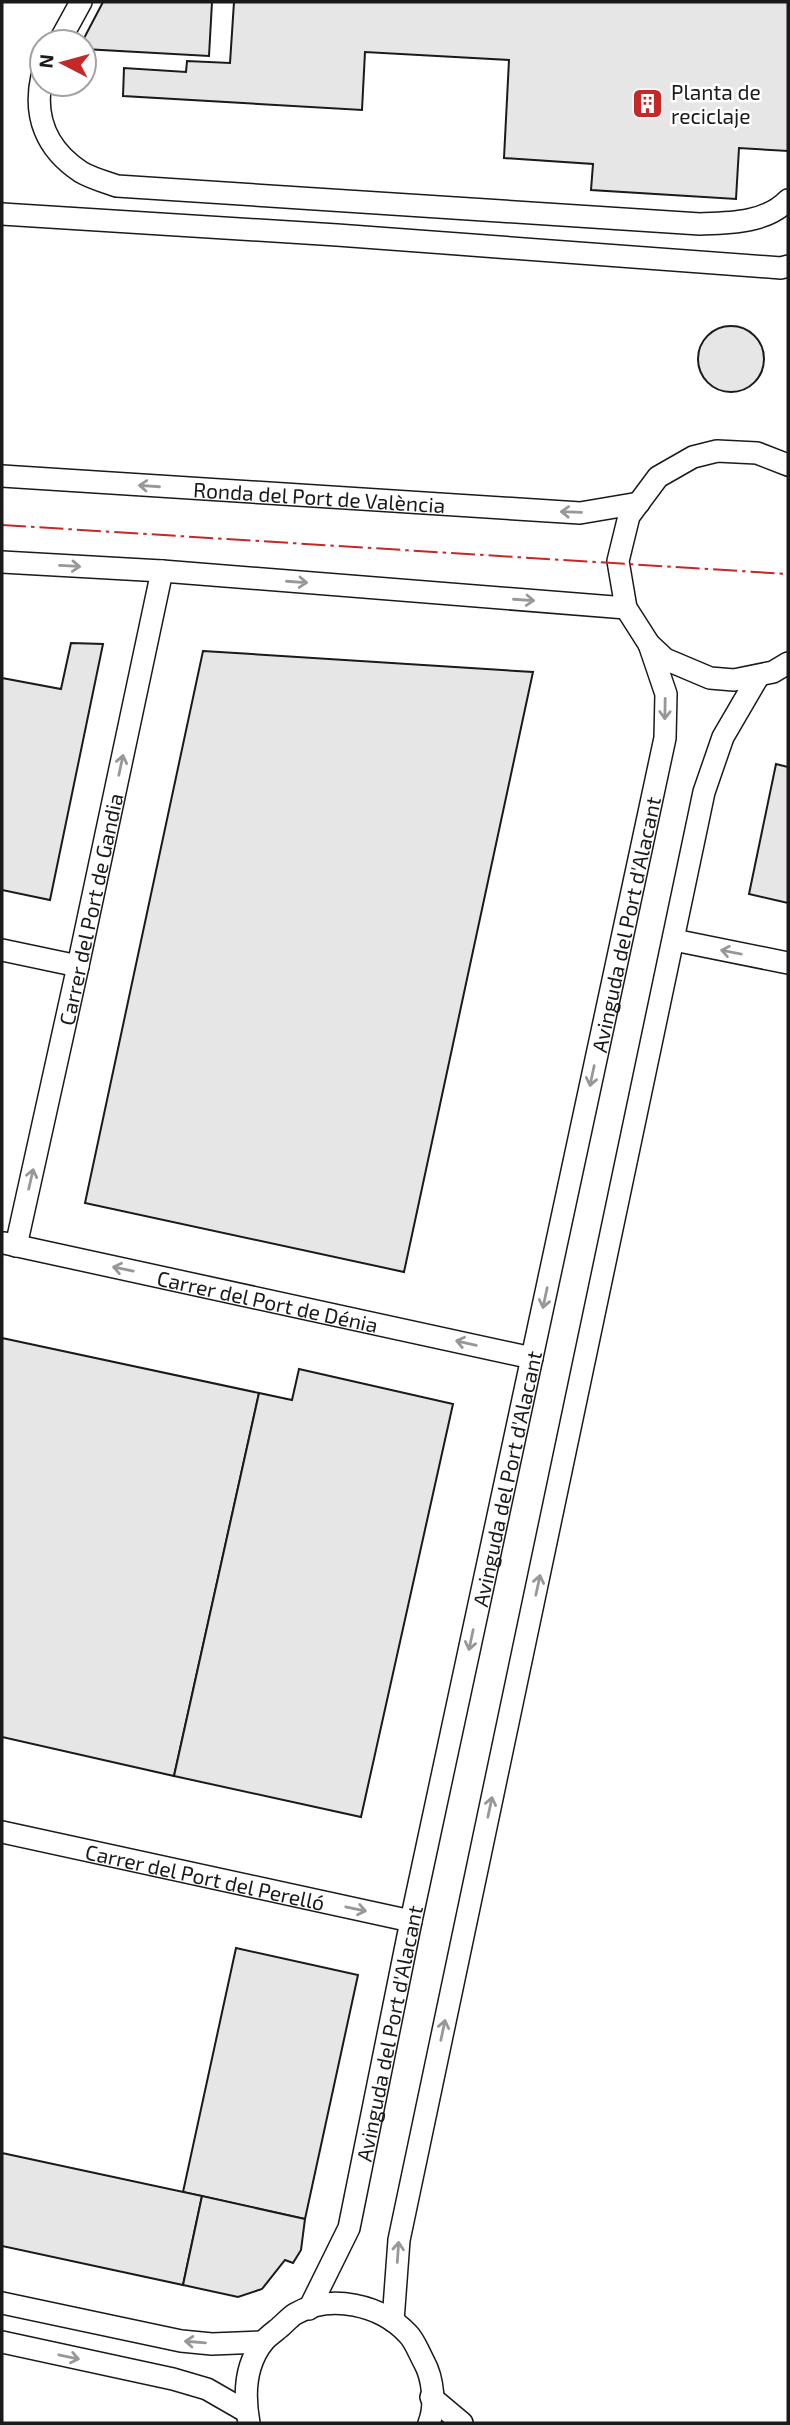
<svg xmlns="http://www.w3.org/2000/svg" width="790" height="2425" viewBox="0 0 790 2425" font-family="'Exo 2',sans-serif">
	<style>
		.building { fill: #e6e6e6; stroke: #1a1a1a; stroke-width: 2 }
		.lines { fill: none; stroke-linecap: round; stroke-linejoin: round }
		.street-casing { stroke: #1a1a1a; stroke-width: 24 }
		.street { stroke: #fff; stroke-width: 21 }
		.power { stroke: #c62828; stroke-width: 2; stroke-dasharray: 24 5 3.5 5; stroke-linecap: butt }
		.oneway { stroke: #989898 }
		.labels { text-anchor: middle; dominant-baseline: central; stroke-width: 5; stroke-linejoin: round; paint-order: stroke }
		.poi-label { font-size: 21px; fill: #1a1a1a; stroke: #fff; text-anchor: start }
		.street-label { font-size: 21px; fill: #1a1a1a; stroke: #fff }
	</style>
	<rect width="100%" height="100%" fill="#fff"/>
	<g class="building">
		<path d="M103,2H212L209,56L84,49V42H82Z"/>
		<path d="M234,2H788V151L739,148L736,199L591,190L593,164L504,158L509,60L365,52L362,110L123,96L124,68L186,72L187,61L230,63Z"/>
		<circle cx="731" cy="359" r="33"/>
		<path d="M71,643L103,644L50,900L2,890V678L61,689Z"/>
		<path d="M203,651L533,672L404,1272L85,1203Z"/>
		<path d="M776,764L788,767V903L749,894Z"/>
		<path d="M2,1338L259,1393L174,1776L2,1737Z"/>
		<path d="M299,1369L453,1404L361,1817L174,1776L259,1393L292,1400Z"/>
		<path d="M236,1948L358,1975L305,2219L183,2192Z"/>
		<path d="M2,2153L202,2196L183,2285L2,2246Z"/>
		<path d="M202,2196L305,2219L301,2250L293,2263L285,2260L262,2289L238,2297L183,2285Z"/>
	</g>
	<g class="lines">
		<defs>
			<g id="street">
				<path d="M59,42L81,2"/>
				<path d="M42,76C33,116 46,149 81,172C91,178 105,182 117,186L700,224C730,223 766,223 788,200"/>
				<path d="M2,214L337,235L781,268L788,266"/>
				<path d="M788,465L757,453L717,451L693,457L658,477L629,516L618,561L626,608L649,644L665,659L710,678L734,680L773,672L788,663"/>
				<path id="s1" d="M2,476L580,513L639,503"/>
				<path d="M2,562L162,571L626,608"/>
				<path d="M674,940L788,963"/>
				<path d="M2,950L78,966"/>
				<path id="s2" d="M4,1243L532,1358"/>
				<path id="s3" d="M16,1246L78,966L162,571"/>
				<path id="s4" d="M2,1832L411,1921"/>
				<path d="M2,2303L181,2341L212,2344L263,2342"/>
				<path id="s5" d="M309,2309L349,2228L411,1921L665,738L666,694L649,644"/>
				<path d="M393,2321L399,2240L704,792L723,737L758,677"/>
				<path d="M2,2342L173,2379L207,2389L247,2412"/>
				<path d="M431,2397L462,2423"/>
				<path d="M249,2423C244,2396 245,2365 263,2342C267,2337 274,2332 279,2328C284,2324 290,2317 295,2314C331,2293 381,2305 408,2334C415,2341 419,2353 424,2362C433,2378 436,2406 429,2423"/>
			</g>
		</defs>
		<use href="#street" class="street-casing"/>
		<use href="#street" class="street"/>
		<path class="power" d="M2,525L788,574"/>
	</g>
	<defs><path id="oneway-shaft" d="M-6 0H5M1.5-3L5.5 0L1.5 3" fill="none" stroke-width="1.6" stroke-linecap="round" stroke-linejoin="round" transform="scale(1.75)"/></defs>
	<g class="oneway">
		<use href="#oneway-shaft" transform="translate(149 486) rotate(-176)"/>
		<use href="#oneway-shaft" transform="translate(571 512) rotate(-178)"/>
		<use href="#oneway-shaft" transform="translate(70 566) rotate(3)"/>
		<use href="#oneway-shaft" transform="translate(297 582) rotate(4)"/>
		<use href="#oneway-shaft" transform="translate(524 600) rotate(4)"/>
		<use href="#oneway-shaft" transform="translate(665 709) rotate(91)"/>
		<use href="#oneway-shaft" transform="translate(121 765) rotate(-78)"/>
		<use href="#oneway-shaft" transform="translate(731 952) rotate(-169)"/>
		<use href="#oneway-shaft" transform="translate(592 1076) rotate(102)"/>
		<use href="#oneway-shaft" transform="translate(31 1179) rotate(-77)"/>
		<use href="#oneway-shaft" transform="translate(123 1269) rotate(-168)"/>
		<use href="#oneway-shaft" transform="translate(545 1298) rotate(102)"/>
		<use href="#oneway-shaft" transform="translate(466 1343) rotate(-167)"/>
		<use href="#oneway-shaft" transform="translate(538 1585) rotate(-78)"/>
		<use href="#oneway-shaft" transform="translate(471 1640) rotate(102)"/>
		<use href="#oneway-shaft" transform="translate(490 1807) rotate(-78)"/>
		<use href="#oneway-shaft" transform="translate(356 1909) rotate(12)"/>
		<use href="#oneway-shaft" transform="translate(443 2030) rotate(-78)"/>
		<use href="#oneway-shaft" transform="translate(398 2252) rotate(-86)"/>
		<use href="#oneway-shaft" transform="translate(195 2342) rotate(-175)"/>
		<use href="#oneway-shaft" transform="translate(69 2357) rotate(12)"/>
	</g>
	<defs>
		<symbol id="building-square" viewBox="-11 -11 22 22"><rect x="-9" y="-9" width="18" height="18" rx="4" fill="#c62828" stroke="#fff"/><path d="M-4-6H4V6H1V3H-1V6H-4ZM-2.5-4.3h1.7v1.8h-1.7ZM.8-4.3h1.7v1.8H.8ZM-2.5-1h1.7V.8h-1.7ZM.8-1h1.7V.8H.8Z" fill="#fff"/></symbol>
	</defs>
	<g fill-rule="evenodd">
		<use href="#building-square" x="630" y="86" width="35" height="35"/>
	</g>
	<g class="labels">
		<g class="poi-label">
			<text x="671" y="91">Planta de<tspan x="671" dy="24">reciclaje</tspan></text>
		</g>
		<g class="street-label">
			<text stroke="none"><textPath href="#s1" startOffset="318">Ronda del Port de València</textPath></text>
			<text stroke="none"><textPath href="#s3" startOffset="345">Carrer del Port de Gandia</textPath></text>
			<text stroke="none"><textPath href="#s5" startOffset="1423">Avinguda del Port d'Alacant</textPath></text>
			<text stroke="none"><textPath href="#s2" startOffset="270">Carrer del Port de Dénia</textPath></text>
			<text stroke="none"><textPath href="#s5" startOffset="856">Avinguda del Port d'Alacant</textPath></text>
			<text stroke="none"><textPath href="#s4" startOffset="208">Carrer del Port del Perelló</textPath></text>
			<text stroke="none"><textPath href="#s5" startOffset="289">Avinguda del Port d'Alacant</textPath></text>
		</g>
	</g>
	<rect width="790" height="2425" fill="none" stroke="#1a1a1a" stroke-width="7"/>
	<g transform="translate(63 63) rotate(276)"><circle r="33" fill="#ffffff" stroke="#a3a3a3" stroke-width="2"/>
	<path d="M0-5L12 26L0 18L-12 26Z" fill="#c62828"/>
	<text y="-10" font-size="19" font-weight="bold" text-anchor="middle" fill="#1a1a1a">N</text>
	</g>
</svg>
